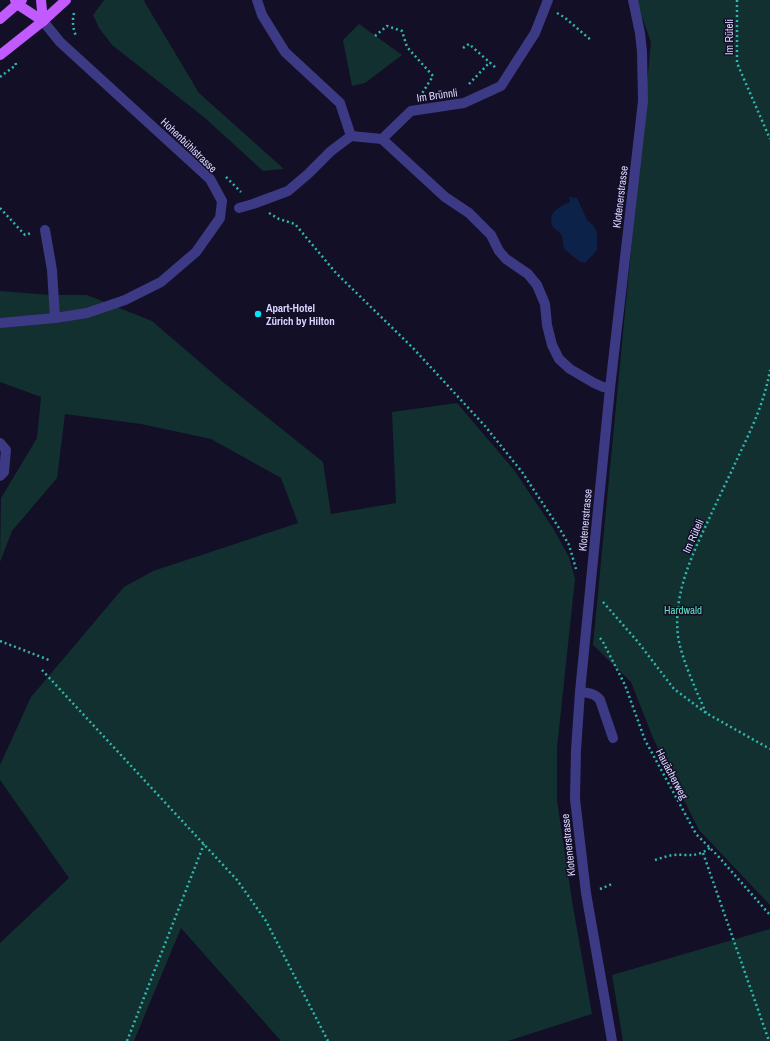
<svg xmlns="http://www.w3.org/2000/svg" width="770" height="1041" viewBox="0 0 770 1041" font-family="'Archivo Narrow',sans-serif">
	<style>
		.green { fill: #12302f }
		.water { fill: #0c2248 }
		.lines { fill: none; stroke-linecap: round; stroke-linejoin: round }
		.path { stroke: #2fb8b0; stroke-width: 2.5; stroke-dasharray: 2 3; stroke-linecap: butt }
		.minor { stroke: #3d3a85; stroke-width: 10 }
		.major { stroke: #c25bff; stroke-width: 10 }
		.poi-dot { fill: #00e5ff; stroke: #130f26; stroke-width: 1.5 }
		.labels { text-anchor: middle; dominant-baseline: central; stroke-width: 3; stroke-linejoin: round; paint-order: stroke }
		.street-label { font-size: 11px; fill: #d9d4ff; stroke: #130f26 }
		.poi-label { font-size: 11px; font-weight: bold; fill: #d9d4ff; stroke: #130f26; text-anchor: start }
		.park-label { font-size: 11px; fill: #5fe0c0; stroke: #130f26 }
	</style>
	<rect width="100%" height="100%" fill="#130f26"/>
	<g class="green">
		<path d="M104,0H145L144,1L199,93L284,169L263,171L205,118L112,45L99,28L93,15Z"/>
		<path d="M636,0H770V905L699,830L653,738L631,682L593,645L651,42Z"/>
		<path d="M359,24L402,55L365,83L352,86L343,40Z"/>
		<path d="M0,291L50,295H87L152,321L223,382L323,462L331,514L396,503L392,412L457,403L514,470L553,528L569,557L575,579L557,748V800L572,901L592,1014L508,1041H281L181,928L134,1041H0V943L69,878L0,780V765L31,697L124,587L153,571L298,523L281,478L211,439L141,424L65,414L57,478L12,531L0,562L1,498L37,438L41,397L0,382Z"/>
		<path d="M770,929V1041H623L612,975Z"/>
	</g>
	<path class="water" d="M569,197L577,198L587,220L594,226L597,233V250L585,263L579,261L564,249C563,245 563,240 562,236C560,232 556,230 553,227C546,213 560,206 570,202Z"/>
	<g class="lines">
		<g class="path">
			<path d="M737,0V63L770,139"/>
			<path d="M74,13C72,21 73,29 76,36"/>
			<path d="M557,13L564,17L592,41"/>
			<path d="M375,36L387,26L402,31L407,47L433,76L421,95"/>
			<path d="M463,48L469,44L496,68"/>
			<path d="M0,77L16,65L15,61"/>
			<path d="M469,84L490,62"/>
			<path d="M226,177L241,192"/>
			<path d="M0,208L25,235L31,233"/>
			<path d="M269,213L279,219L295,224L336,273L413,348L485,426L522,472L561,531L569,545L576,569"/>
			<path d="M603,602L638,642L674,689L706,713L770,749"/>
			<path d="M600,638L603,642L625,685L645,740L696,834L718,856L770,915"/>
			<path d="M0,641L49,660"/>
			<path d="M42,670L237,880L266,921L328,1041"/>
			<path d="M706,713C697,692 681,658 678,636C673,596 691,557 708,521C718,499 729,477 739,455C752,428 765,400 770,370"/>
			<path d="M703,853L769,1041"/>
			<path d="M655,860C661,858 667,856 673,855C690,854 695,858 710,848"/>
			<path d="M600,889L612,884"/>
			<path d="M127,1041L204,844"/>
		</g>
		<g class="minor">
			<path d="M257,0L262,15L285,52L340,103L351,136"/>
			<path d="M382,139L411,111L464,103L501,86L535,33L548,0"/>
			<path d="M239,208L253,204L288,191L308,174L331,151L351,136L382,139L445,197L469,213L491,235L499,251L506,259L528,274L537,285L545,304L547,325L552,345L559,359L570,369L594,383L603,387L610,388"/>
			<path d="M45,230L52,270L55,318"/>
			<path d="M0,323L55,318L87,313L125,300L161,282L196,252L220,218L222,201L210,179L60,42L43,21"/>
			<path d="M0,443L6,450L4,472L0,476"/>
			<path d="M580,692C588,693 595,693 600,700L613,738"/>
			<path d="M612,1041L586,893L575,799L576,750L580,692L610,388L643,101L642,52L640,33L633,0"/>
		</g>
		<g class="major">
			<path d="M15,0L17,4L43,21"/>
			<path d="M41,0L43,21"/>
			<path d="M0,19L22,0"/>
			<path d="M0,55L43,21L66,0"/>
		</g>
	</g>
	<circle class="poi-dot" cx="258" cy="314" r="4"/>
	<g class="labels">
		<g class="street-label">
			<text transform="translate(729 37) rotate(-90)">Im Rüteli</text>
			<text transform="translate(437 95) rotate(-8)">Im Brünnli</text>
			<text transform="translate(189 145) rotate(44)">Hohenbühlstrasse</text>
			<text transform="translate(620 197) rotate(-83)">Klotenerstrasse</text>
			<text transform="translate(585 520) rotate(-85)">Klotenerstrasse</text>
			<text transform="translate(693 536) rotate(-66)">Im Rüteli</text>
			<text transform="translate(672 774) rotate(62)">Hauächerweg</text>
			<text transform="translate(568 845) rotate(-96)">Klotenerstrasse</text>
		</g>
		<g class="poi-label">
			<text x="266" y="308">Apart-Hotel<tspan x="266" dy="13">Zürich by Hilton</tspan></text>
		</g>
		<g class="park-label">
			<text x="683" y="610">Hardwald</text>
		</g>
	</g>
</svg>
